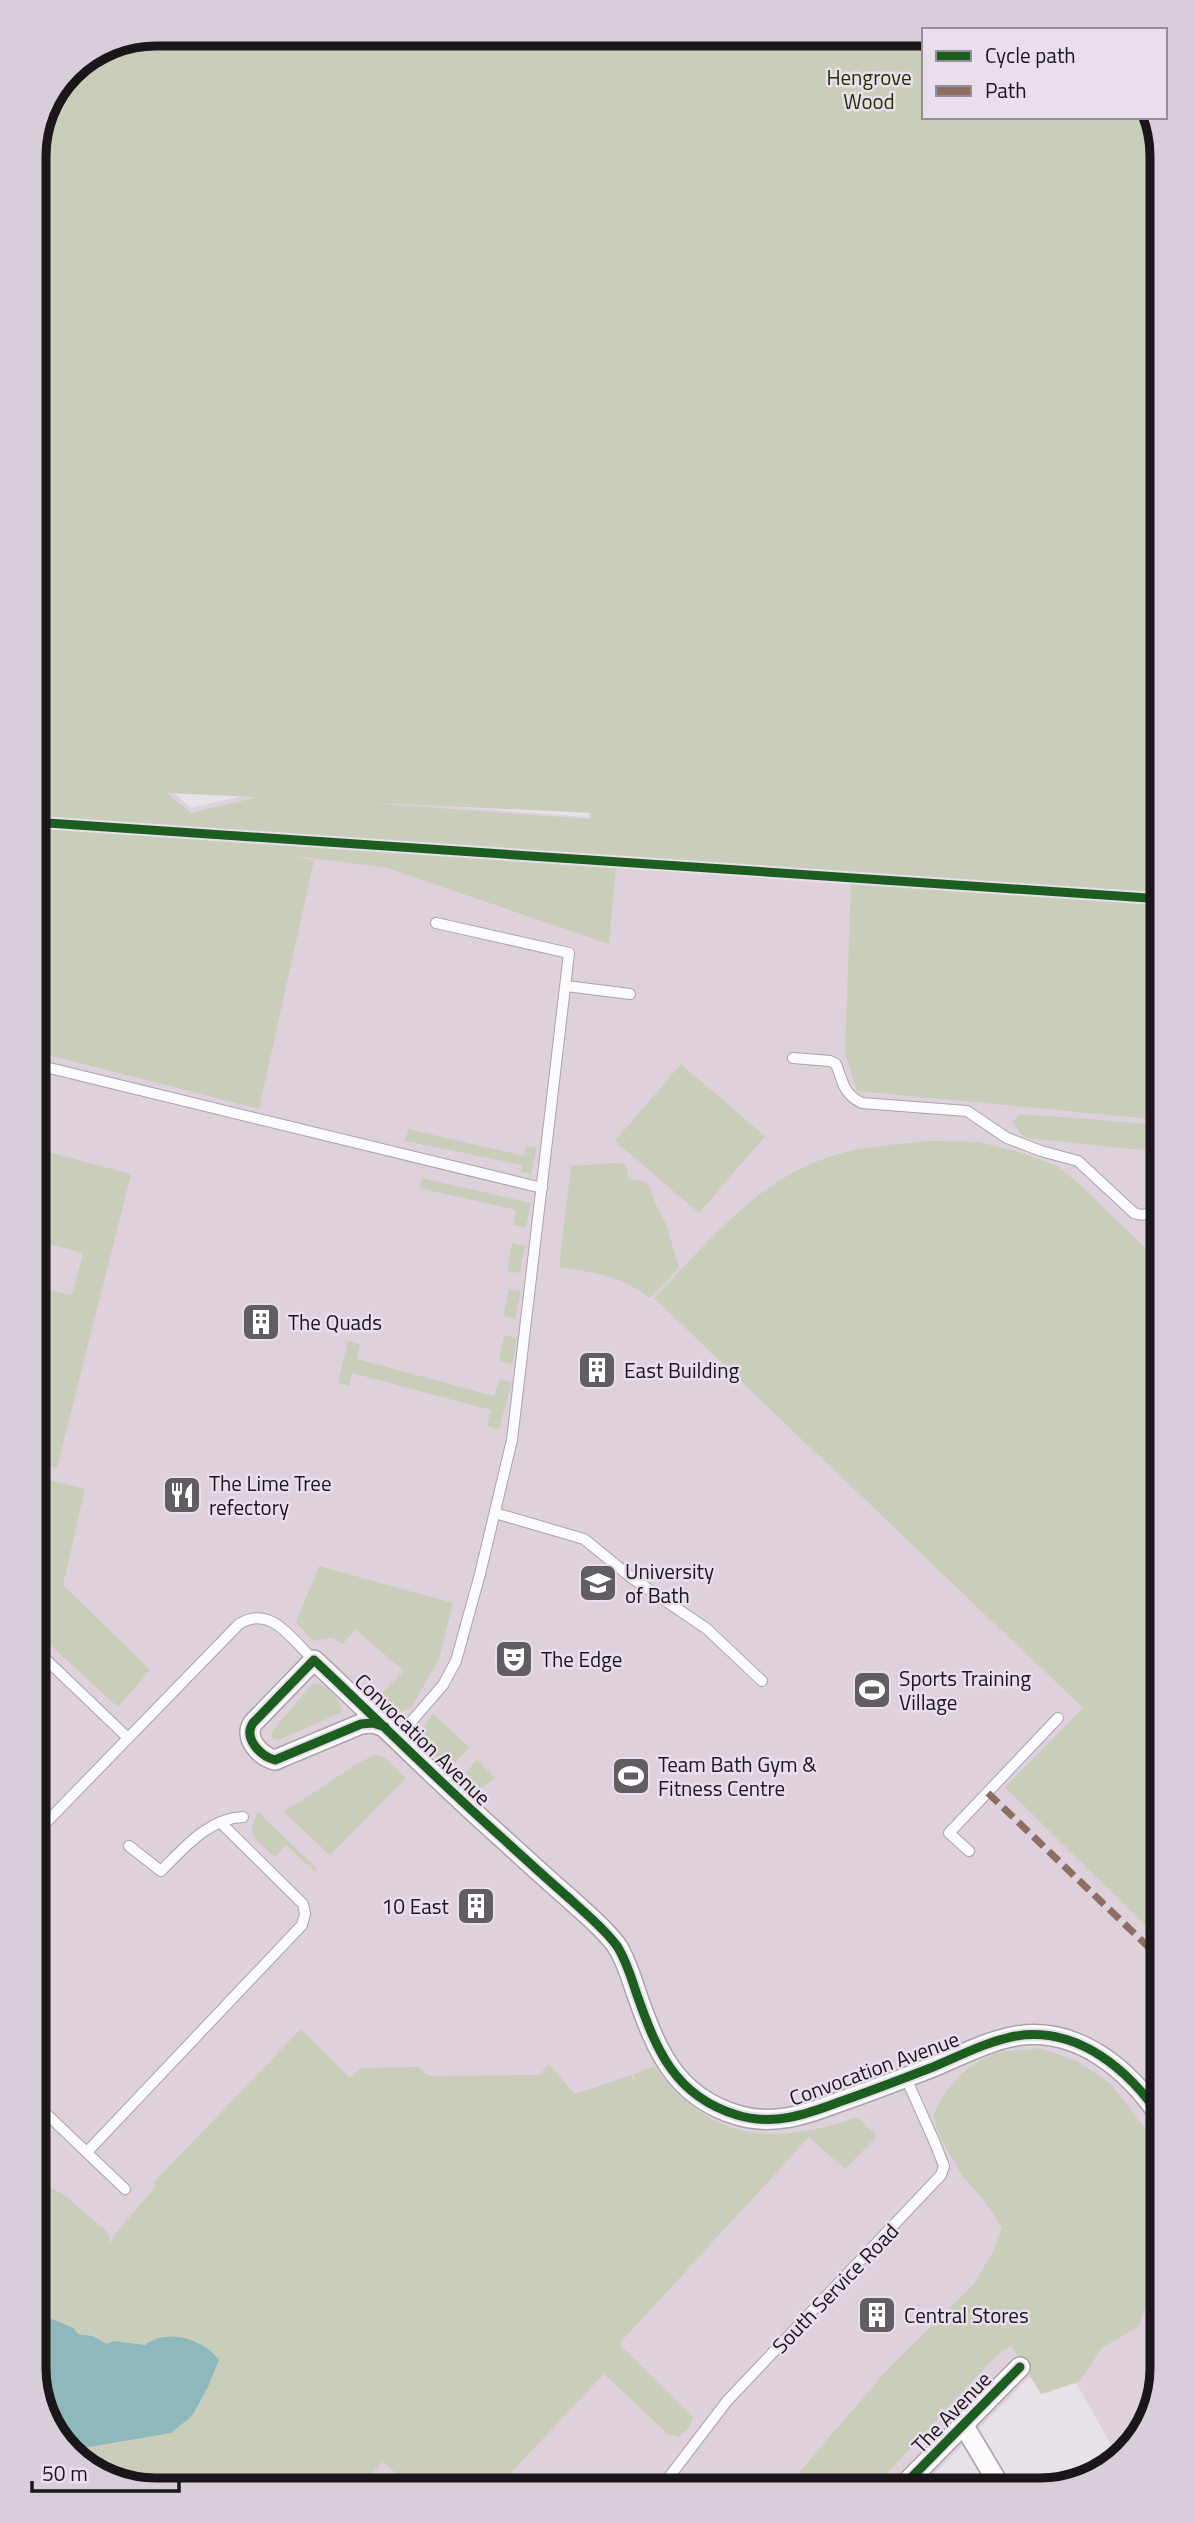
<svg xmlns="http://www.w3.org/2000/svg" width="1195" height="2523" viewBox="0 0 1195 2523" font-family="'Titillium Web',sans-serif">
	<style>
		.education { fill: #ded1dc }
		.green { fill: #c8ceba; fill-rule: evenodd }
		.water { fill: #8fb8bd }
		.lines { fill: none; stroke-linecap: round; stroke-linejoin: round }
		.lane-casing { stroke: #a9a4a9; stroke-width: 12 }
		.street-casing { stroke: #a9a4a9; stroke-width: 22 }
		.lane { stroke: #fbfafc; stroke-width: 10 }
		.street { stroke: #fbfafc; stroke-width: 19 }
		.quiet { stroke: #8d6e63; stroke-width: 7; stroke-dasharray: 14 7; stroke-linecap: butt }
		.cycleway-casing { stroke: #e9deeb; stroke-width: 13 }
		.cycleway { stroke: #1b5e20; stroke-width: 9 }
		.labels { text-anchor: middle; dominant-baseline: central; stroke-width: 5; stroke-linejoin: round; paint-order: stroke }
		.park-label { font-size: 21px; fill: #253300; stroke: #e9deeb }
		.poi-label { font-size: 21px; fill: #1a161a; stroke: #e9deeb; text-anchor: start }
		.street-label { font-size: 21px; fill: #1a161a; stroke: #e9deeb }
		.rim { fill: none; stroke: #1a161a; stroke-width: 9 }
	</style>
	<rect width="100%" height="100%" fill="#e7e1e8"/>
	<path class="education" d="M33,757L150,773L191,808L261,792L588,817L604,764L1162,813V2367L1141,2436L1117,2455L1057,2349L926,2482L148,2490L87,2469L42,2414L33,2367Z"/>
	<g class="green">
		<path d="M924,35V117H1154L1162,156V893L617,857L609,944L387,868L297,856L314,861L259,1109L33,1051V148L69,69L109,42ZM167,793L254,797V798L191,813ZM356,802L592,813L590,819Z"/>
		<path d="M851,882L1162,904V1120L857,1091L845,1053Z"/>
		<path d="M681,1064L765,1136L699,1213L615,1141Z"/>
		<path d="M1020,1114L1162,1125V1152L1026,1138L1019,1132L1013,1122Z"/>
		<path d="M408,1129L524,1156L526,1146L537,1148L531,1174L521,1172L522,1165L405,1141Z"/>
		<path d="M930,1141L978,1142L1016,1151L1057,1166L1078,1183L1162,1264V1942L1005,1787L1083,1708L654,1298C705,1246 756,1180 829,1157C861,1146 897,1144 930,1141Z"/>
		<path d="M33,1148L131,1174L57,1468L33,1462V1287L72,1295L83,1253L33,1240Z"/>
		<path d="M615,1163L626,1164L629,1179L643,1181L650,1188L655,1203L666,1224L679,1268L650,1298C619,1275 597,1273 559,1267L571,1166Z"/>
		<path d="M422,1178L531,1203L526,1227L513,1225L516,1210L420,1188Z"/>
		<path d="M512,1243L525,1246L520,1273L507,1271Z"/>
		<path d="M509,1289L521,1291L515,1319L503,1316Z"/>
		<path d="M504,1335L517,1338L512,1364L499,1361Z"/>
		<path d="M348,1341L360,1344L357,1359L494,1396L500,1379L512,1383L499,1429L487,1426L491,1410L352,1373L349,1386L338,1383Z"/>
		<path d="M33,1476L85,1489L63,1585L150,1670L118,1707L33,1629Z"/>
		<path d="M319,1566L453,1603L439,1659L411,1708L395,1714L387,1710L380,1702L383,1692L404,1671L355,1629L343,1644L332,1638L313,1641L296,1622Z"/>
		<path d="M317,1683C327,1686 342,1701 342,1712L279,1740L274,1739L271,1735L272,1732L311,1685Z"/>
		<path d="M433,1714L469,1747L449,1770C430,1752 409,1739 433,1714Z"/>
		<path d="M375,1755L384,1757L406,1778L330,1855L284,1812L360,1762Z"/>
		<path d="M477,1760L495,1778L480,1790L459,1780Z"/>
		<path d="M258,1812L317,1869L315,1871L286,1845L275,1857L257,1841L251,1829Z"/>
		<path d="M301,2029L350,2078L361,2068L418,2067L429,2076L539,2075L549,2064L575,2094L631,2075L637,2088L633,2075L654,2066C709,2141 774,2147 857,2117L877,2136L845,2169L809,2137L619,2344L693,2417L690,2427L679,2437L668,2434L604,2374L498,2486L412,2487L383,2462L357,2488L148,2490L87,2469L72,2450L132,2440L192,2416L208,2387L219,2360C204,2339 165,2328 145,2345L114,2341L107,2344L91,2336L83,2337L77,2334L34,2329L38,2338L33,2339V2195L42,2186L60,2192L107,2231L110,2237L109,2245L116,2233L156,2186L154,2182Z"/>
		<path d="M1040,2048L1077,2061L1111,2084L1162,2151V2275L1153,2284L1139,2326L1102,2348L1079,2382L1041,2394L1011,2345L992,2360L878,2483H790L888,2369L973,2285L993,2252L1002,2227L982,2198L963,2177L941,2139L933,2116C945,2089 962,2068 989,2056C1004,2050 1024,2050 1040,2048Z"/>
	</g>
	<path class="water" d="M49,2318L74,2328C79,2338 83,2334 92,2336C97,2338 102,2342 107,2344L114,2341L145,2345C165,2328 203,2338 219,2360L208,2387L192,2416L171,2433L72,2450L42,2414L33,2367V2339L38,2338L34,2329L35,2326Z"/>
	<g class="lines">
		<defs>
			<g id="lane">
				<path d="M566,986L630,994"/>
				<path d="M793,1058L830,1061L836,1064C843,1082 843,1094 862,1103L967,1111L1007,1138L1041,1151L1078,1161L1134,1213C1144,1217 1148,1214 1156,1208"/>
				<path d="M33,1064L542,1188"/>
				<path d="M495,1513L584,1539L632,1578L707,1629L762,1681"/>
				<path d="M33,1647L128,1738"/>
				<path d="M397,1738L443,1685L456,1661L480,1574L512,1440L569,953L436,923"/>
				<path d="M33,1836L239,1624C271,1604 292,1640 314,1660"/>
				<path d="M129,1846L161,1871C184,1848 209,1818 243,1817"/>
				<path d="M969,1851L949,1833L1058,1718"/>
				<path d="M33,2101L125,2189"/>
				<path d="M87,2152L302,1925L305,1914L303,1904L220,1822"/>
				<path d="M663,2485L727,2401L941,2175L944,2166L935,2143L906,2078"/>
			</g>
			<g id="street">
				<path d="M385,1727L373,1723L361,1724L275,1760C260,1756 243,1738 253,1723L314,1660C376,1718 436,1779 500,1836C523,1857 546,1878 570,1899C586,1914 604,1928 617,1946C626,1960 631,1977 636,1992C656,2049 674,2096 737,2115C773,2126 805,2115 839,2102C871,2091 902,2079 933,2067C959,2056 988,2041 1016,2036C1079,2026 1130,2071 1162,2119"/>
				<path d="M963,2424L997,2481"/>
				<path d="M907,2482L1020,2367"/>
			</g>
		</defs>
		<use href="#lane" class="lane-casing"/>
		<use href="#street" class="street-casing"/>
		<use href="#lane" class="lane"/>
		<use href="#street" class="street"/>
		<path class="quiet" d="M988,1793L1162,1960"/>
		<defs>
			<g id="cycleway">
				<path d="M33,822L1162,899"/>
				<path d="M385,1727L373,1723L361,1724L275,1760C260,1756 243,1738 253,1723L314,1660C376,1718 436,1779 500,1836C523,1857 546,1878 570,1899C586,1914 604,1928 617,1946C626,1960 631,1977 636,1992C656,2049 674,2096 737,2115C773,2126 805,2115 839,2102C871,2091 902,2079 933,2067C959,2056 988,2041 1016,2036C1079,2026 1130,2071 1162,2119"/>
				<path d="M907,2482L1020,2367"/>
			</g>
		</defs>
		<use href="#cycleway" class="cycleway-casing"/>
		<use href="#cycleway" class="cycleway"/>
	</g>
	<defs>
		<symbol id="building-square" viewBox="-11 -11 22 22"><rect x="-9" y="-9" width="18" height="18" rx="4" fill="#625d62" stroke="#e9deeb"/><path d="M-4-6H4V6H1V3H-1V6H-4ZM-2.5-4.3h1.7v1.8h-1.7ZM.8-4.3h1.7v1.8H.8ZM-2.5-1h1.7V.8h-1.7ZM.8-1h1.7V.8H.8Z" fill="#fff"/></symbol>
		<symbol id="restaurant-square" viewBox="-11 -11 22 22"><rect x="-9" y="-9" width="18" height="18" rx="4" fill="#625d62" stroke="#e9deeb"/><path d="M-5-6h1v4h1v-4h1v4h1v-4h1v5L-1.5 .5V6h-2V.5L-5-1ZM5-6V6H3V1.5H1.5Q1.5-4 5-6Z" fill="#fff"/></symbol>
		<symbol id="university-square" viewBox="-11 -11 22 22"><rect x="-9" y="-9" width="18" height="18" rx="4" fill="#625d62" stroke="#e9deeb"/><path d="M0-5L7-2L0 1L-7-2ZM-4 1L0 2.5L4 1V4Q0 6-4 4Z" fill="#fff"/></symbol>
		<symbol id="theatre-square" viewBox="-11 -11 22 22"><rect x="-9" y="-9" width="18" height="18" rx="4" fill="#625d62" stroke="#e9deeb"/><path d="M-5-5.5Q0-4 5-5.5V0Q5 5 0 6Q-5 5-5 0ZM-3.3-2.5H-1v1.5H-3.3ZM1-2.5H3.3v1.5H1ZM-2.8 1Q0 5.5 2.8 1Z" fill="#fff"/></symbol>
		<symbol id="stadium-square" viewBox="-11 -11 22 22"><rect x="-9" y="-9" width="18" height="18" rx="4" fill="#625d62" stroke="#e9deeb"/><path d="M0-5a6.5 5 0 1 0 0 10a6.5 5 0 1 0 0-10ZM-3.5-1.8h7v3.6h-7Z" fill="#fff"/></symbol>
	</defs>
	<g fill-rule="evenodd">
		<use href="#building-square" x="239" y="1300" width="44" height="44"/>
		<use href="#building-square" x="575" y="1348" width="44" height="44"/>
		<use href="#restaurant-square" x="160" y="1473" width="44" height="44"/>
		<use href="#university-square" x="576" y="1561" width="44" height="44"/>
		<use href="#theatre-square" x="492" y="1637" width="44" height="44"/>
		<use href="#stadium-square" x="850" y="1668" width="44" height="44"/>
		<use href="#stadium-square" x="609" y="1754" width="44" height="44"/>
		<use href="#building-square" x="454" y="1884" width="44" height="44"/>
		<use href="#building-square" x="855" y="2293" width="44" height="44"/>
	</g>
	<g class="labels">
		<g class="park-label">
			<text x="869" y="77">Hengrove<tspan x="869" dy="24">Wood</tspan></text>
		</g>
		<g class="poi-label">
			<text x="288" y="1322">The Quads</text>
			<text x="624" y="1370">East Building</text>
			<text x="209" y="1483">The Lime Tree<tspan x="209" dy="24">refectory</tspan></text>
			<text x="625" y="1571">University<tspan x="625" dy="24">of Bath</tspan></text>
			<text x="541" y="1659">The Edge</text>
			<text x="899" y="1678">Sports Training<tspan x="899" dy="24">Village</tspan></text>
			<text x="658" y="1764">Team Bath Gym &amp;<tspan x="658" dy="24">Fitness Centre</tspan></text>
			<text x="449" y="1906" text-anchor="end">10 East</text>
			<text x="904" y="2315">Central Stores</text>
		</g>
		<g class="street-label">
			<text transform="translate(423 1739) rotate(44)">Convocation Avenue</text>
			<text transform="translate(874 2068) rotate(-20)">Convocation Avenue</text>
			<text transform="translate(835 2288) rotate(-46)">South Service Road</text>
			<text transform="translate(951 2412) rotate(-46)">The Avenue</text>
		</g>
	</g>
	<path d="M0 0H1195V2523H0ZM156 46H1040A110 110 0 0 1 1150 156V2368A110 110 0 0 1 1040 2478H156A110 110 0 0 1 46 2368V156A110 110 0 0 1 156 46Z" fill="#d8ceda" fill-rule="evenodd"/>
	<path class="rim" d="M156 46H1040A110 110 0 0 1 1150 156V2368A110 110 0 0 1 1040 2478H156A110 110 0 0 1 46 2368V156A110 110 0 0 1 156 46Z"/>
	<rect x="922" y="28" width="245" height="91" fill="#e9deeb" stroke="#968e97" stroke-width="2"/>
	<rect x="936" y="51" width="35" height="10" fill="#1b5e20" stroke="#968e97" stroke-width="2"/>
	<text x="985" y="63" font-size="21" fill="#1a161a">Cycle path</text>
	<rect x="936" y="86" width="35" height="10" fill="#8d6e63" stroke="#968e97" stroke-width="2"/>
	<text x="985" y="98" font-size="21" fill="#1a161a">Path</text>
	<path d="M32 2481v10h147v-10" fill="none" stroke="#1a161a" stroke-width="3.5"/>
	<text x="42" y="2481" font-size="21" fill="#1a161a" stroke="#e9deeb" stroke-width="5" paint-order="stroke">50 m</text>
</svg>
